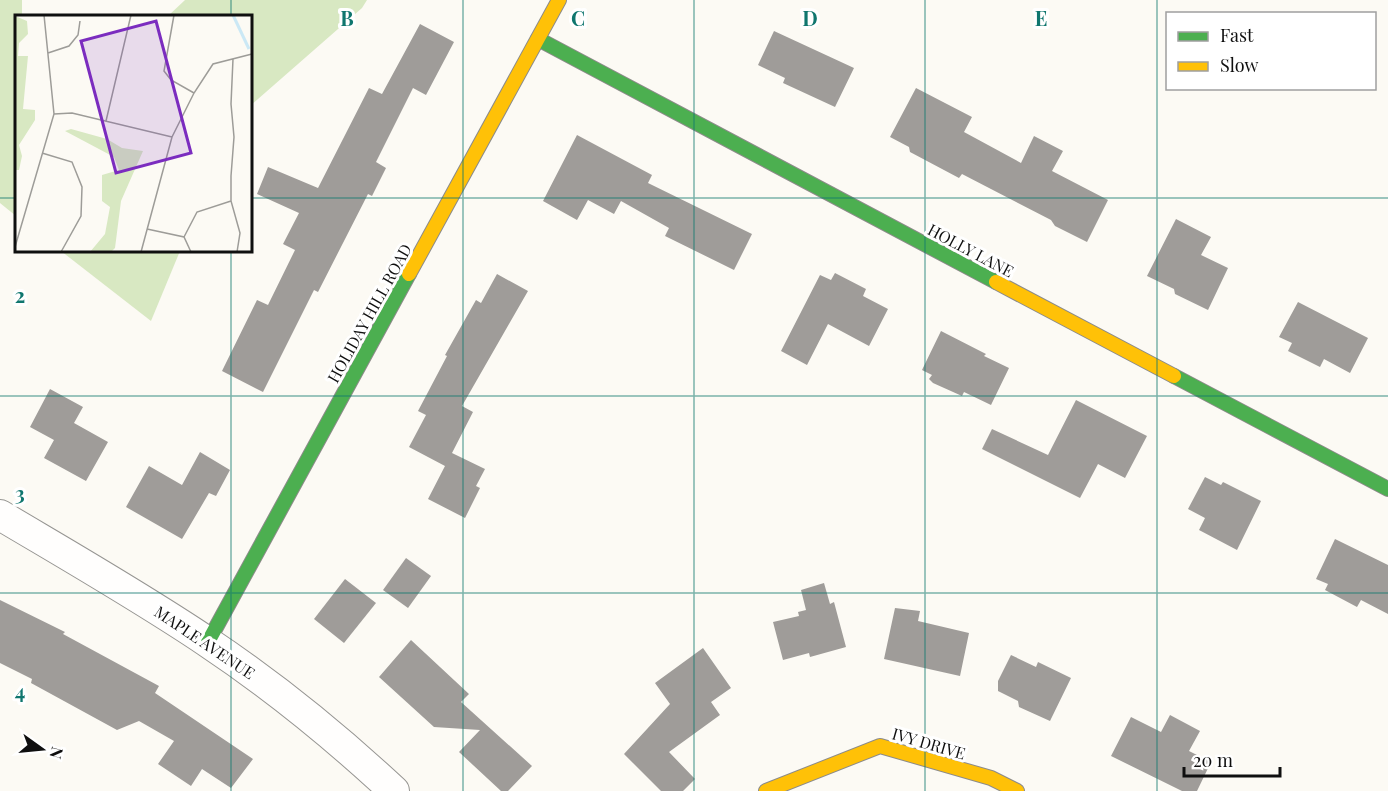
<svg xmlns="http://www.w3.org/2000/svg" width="1388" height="791" viewBox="0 0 1388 791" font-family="'Playfair Display',serif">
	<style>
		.forest { fill: #d8e8c2 }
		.building { fill: #9f9c99 }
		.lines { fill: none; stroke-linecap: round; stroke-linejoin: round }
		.street-casing { stroke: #969592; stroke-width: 32 }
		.fast-casing { stroke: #8c8b89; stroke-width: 16 }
		.slow-casing { stroke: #8c8b89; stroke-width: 16 }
		.street { stroke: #fffefd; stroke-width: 30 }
		.fast { stroke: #4caf50; stroke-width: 14 }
		.slow { stroke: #ffc107; stroke-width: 14 }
		.grid { fill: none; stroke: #0f766e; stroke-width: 1.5; stroke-opacity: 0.55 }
		.labels { text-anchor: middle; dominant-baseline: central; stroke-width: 6; stroke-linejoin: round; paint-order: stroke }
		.street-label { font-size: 16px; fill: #0f0f0f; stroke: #fff }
		.inset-river { fill: none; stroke: #cbe8f5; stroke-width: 3 }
		.inset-road { fill: none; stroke: #9d9c98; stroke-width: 1.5 }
		.view { fill: #7b2cbf; fill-opacity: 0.15; stroke: #7b2cbf; stroke-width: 3 }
		.inset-edge { fill: none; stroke: #0f0f0f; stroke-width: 3 }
		.grid-label { font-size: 20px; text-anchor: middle; font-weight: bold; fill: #0f766e; stroke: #fff; stroke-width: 6; stroke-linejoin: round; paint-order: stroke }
	</style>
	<rect width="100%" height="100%" fill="#fcfaf4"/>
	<g class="forest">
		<path d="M0,0H22V16H16V216L0,203Z"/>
		<path d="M185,0H367L362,8L251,105L250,16H168Z"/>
		<path d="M61,251H180L151,321Z"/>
	</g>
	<g class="building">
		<path d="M420,24L454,42L426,95L413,88L376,162L386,168L372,196L368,194L318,292L314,290L263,392L222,371L257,300L268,305L295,250L283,244L299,213L257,194L268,167L318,188L369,88L382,94Z"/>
		<path d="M774,31L854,68L835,107L783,83L785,78L758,65Z"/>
		<path d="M916,88L972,117L964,132L1021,163L1034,136L1063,151L1052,171L1108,200L1087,242L1055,226L1051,220L962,174L959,178L910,152L909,147L890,137Z"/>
		<path d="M577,135L652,175L648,183L752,234L734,270L665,236L669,228L621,201L614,214L588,200L577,220L543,201Z"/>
		<path d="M1176,219L1211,237L1201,255L1228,268L1208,310L1175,294L1174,289L1147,276Z"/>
		<path d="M835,273L866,289L863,296L888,309L869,346L828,324L807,365L781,351L820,275L831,280Z"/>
		<path d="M497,274L528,291L462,406L473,412L452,453L485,469L476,486L480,488L465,518L428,499L445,466L409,447L426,415L418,411L447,356L445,355L476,300L481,303Z"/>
		<path d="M1298,302L1368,338L1350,373L1324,359L1320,367L1288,351L1292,343L1279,337Z"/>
		<path d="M941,331L986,354L984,356L1009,368L991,405L964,392L962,396L933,383L929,379L932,375L922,370Z"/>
		<path d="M50,389L83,407L74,423L108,442L86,481L44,458L54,440L30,427Z"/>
		<path d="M1076,400L1147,436L1125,478L1098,464L1080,498L982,449L992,429L1048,455Z"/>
		<path d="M200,452L230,470L216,496L209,493L182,539L126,507L149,466L182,485Z"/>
		<path d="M1205,477L1221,485L1223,482L1261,501L1237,550L1199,530L1205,518L1188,509Z"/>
		<path d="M1335,539L1388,565V614L1361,600L1357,607L1325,590L1328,584L1316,579Z"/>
		<path d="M406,558L431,576L408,608L383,590Z"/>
		<path d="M345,579L376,603L344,643L314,619Z"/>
		<path d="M824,583L830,604L834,602L846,647L810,657L809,653L783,660L773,622L799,616L798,612L806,610L801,590Z"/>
		<path d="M0,600L65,632L63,634L159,686L155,693L253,759L231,788L202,769L191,786L158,764L174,741L139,721L117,730L31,683L32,679L0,663Z"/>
		<path d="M895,608L920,611L918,621L969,633L960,676L884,659Z"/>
		<path d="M411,640L469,694L461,702L532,766L508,791H501L459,752L480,730L434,727L379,677Z"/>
		<path d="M703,648L731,688L711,702L720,715L669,752L695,779L683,791H661L624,754L670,704L655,683Z"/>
		<path d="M1011,655L1036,667L1038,662L1071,678L1050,721L1019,707L1018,701L998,691V681Z"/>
		<path d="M1170,715L1200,731L1189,751L1211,762L1197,791H1182L1111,756L1131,717L1161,732Z"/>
	</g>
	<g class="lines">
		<defs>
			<path id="street" d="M0,515C69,556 139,596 206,641C272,685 336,737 394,791"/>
			<g id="fast">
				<path d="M538,39L996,282"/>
				<path d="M1174,376L1388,489"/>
				<path d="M208,642L409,274"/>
			</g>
			<g id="slow">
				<path d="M409,274L559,0"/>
				<path d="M996,282L1174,376"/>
				<path d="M766,791L880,746L991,778L1017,791"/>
			</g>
		</defs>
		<use href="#street" class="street-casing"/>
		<use href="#fast" class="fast-casing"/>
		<use href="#slow" class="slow-casing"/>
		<use href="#street" class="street"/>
		<use href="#fast" class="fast"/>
		<use href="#slow" class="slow"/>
	</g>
	<path class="grid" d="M231,0V16M463,0V791M694,0V791M925,0V791M1157,0V791M0,198H16M250,198H1388M231,250V791M0,396H1388M0,593H1388"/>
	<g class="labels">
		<g class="street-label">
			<text transform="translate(971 250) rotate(28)">HOLLY LANE</text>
			<text transform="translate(369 313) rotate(-61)">HOLIDAY HILL ROAD</text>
			<text transform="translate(205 642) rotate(34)">MAPLE AVENUE</text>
			<text transform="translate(929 743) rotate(16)">IVY DRIVE</text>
		</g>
	</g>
	<g transform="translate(15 15)">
		<rect width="237" height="237" fill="#fcfaf4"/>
		<path d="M0,1L12,6L13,19L4,28L3,41H13L8,94L20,95V105L4,130L7,141L4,155H0ZM56,114L92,124L107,133L128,136L106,186L100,233L96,237H75L90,219L95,192L87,186V160L104,155L99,142L50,116Z" fill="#d8e8c2"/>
		<path class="inset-river" d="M218,0L234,34"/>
		<path class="inset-road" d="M159,0L149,56L156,65L179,78M33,38L54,31L63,20L65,6M218,44L216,89L219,122L216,161V186L225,218L222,237M39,99L57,98L157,122M91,106L116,0M27,138L57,147L67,172L66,201L46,237M132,214L169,222L176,237M169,222L182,197L216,186M0,232L39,99L29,0M126,237L157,122L179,78L198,49L237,39"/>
		<path class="view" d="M141,6L176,138L101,158L66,26Z"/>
		<rect width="237" height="237" class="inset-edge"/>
	</g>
	<g class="grid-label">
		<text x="347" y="26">B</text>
		<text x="578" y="26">C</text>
		<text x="810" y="26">D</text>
		<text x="1041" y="26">E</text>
		<text x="20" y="303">2</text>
		<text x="20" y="501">3</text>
		<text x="20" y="699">4</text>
	</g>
	<rect x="1166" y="12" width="210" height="78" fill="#ffffff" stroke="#9f9f9f" stroke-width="1.5"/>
	<rect x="1178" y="32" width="30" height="9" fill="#4caf50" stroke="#9f9f9f" stroke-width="1.5"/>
	<text x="1220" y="42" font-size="18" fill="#0f0f0f">Fast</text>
	<rect x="1178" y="62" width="30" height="9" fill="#ffc107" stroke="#9f9f9f" stroke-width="1.5"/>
	<text x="1220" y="72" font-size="18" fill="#0f0f0f">Slow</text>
	<g transform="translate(42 749) rotate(105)" stroke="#ffffff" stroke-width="4.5" paint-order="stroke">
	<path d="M0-4.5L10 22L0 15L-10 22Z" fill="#0f0f0f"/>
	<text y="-9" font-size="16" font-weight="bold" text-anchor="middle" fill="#0f0f0f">N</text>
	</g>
	<path d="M1184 767v9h96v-9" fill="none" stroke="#0f0f0f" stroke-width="3"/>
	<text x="1193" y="767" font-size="18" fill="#0f0f0f" stroke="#ffffff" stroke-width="4.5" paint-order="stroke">20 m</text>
</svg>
